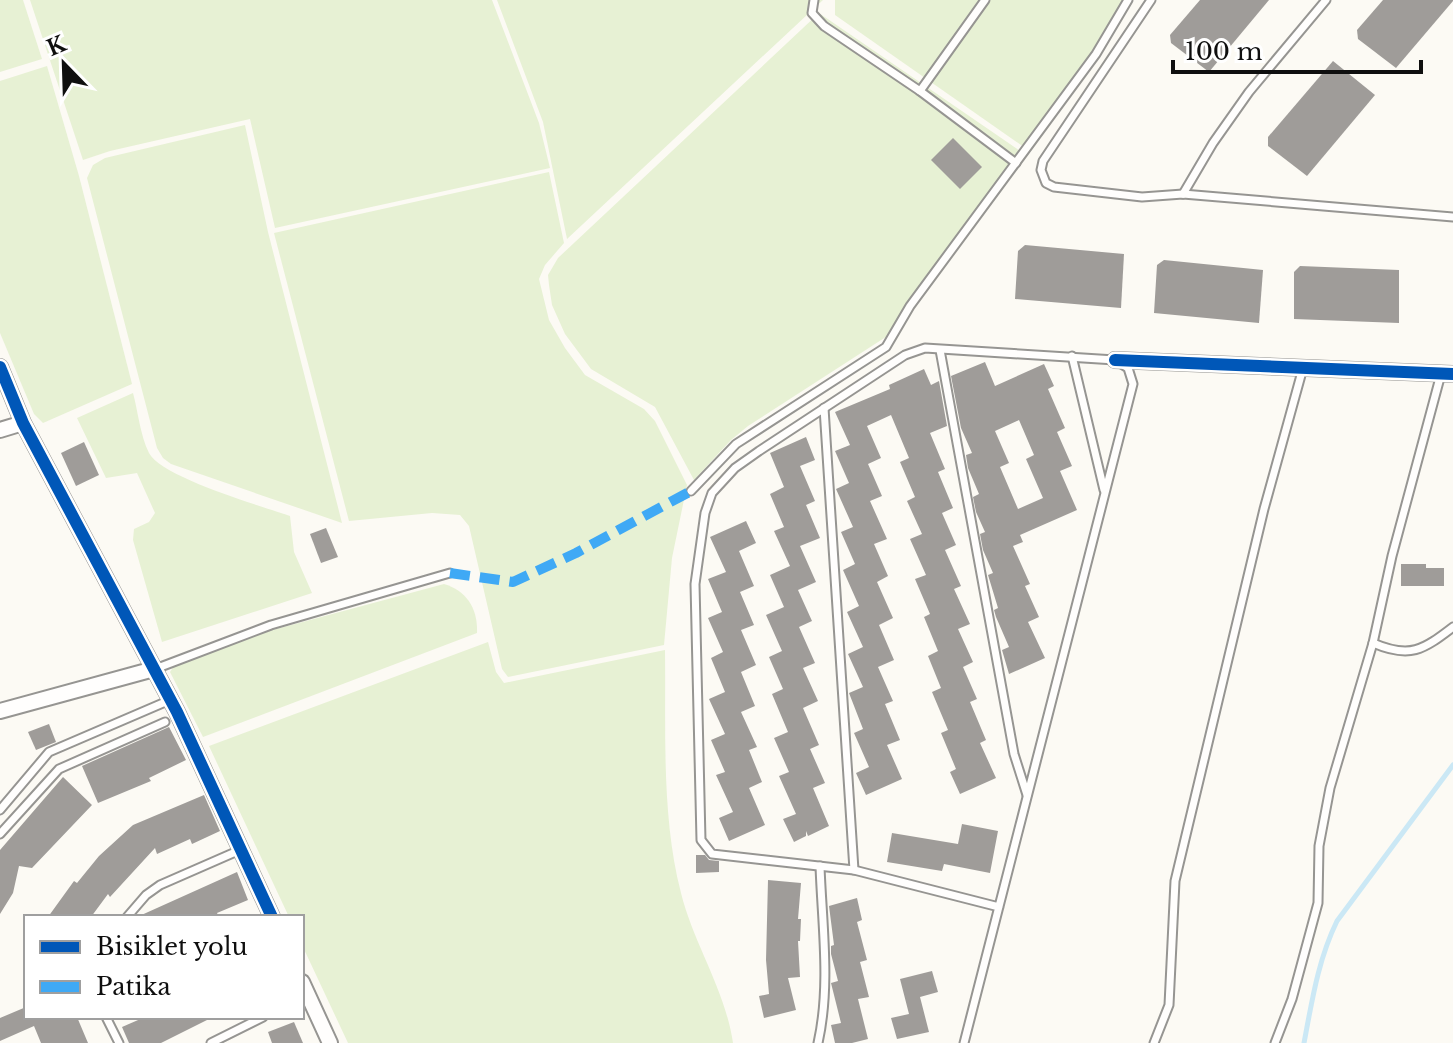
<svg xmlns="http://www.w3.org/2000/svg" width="1453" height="1043" viewBox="0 0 1453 1043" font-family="'Libre Baskerville',serif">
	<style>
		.green { fill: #e7f1d4 }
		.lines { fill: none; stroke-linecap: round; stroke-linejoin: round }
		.stream { stroke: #cbe8f5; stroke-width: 5 }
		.building { fill: #9f9c99; fill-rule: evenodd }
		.service-casing { stroke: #969592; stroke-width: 11 }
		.minor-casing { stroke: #969592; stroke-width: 18 }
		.service { stroke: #fffefd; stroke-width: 7 }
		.minor { stroke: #fffefd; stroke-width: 14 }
		.quiet { stroke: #3fa9f5; stroke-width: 10; stroke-dasharray: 20 10; stroke-linecap: butt }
		.cycleway-casing { stroke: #fff; stroke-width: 17 }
		.cycleway { stroke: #0057b8; stroke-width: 12 }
	</style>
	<rect width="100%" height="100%" fill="#fcfaf4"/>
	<g class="green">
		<path d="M0,0H23L42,59L0,72Z"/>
		<path d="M30,0H492L539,123L550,168L275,228L250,119L110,151L83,160Z"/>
		<path d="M497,0H823L567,239L543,122Z"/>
		<path d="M835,0H1130L1092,66L1028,150L835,15Z"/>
		<path d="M819,13L1026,155L892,333L748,426L731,440L694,480L655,407L591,369L565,334L552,305L549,285L548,275L558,258Z"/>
		<path d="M47,66L79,176L132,384L43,423L34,414L0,333V81Z"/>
		<path d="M245,125L268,232L342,523L171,464L163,458L157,448L87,178L93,165L105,158Z"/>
		<path d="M549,172L564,243L545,265L539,279L549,320L565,348L585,375L644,409L655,421L687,485L672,558L664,645L508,677L502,669L469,526L460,515L432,513L349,521L274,233Z"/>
		<path d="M133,393C138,411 140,435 149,453C161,477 261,506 290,516L294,552L312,593L162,642L133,540L134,529L149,522L155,513L137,473L106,478L77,418Z"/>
		<path d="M444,584C467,591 478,609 477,633L203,737L170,672L174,666L243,638Z"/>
		<path d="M488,642L496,672L504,683L665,650C666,729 661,816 681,893C694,945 725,989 733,1043H348L302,945V917H289L209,746Z"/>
	</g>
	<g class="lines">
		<path class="stream" d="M1304,1043C1312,1001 1318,960 1337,921L1453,765"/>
	</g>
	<g class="building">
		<path d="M1200,0H1269L1209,72L1171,43L1170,35Z"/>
		<path d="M1383,0H1453V1L1396,68L1358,39L1357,30Z"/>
		<path d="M1333,61L1375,95L1307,176L1268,146V137Z"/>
		<path d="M953,138L982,167L960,189L931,160Z"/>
		<path d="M1025,245L1124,254L1121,308L1015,299L1018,251Z"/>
		<path d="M1164,260L1263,270L1259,323L1154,313L1157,265Z"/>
		<path d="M1300,266L1399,270V323L1294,319V272Z"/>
		<path d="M985,362L995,386L1044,364L1054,386L1048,389L1065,428L1057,432L1072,466L1060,471L1077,510L1020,535L1023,542L1013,546L1030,584L1025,586L1039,617L1028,622L1045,658L1009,674L1002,650L1009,647L996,617L994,610L998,608L988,575L993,573L983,550L980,534L985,532L976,512L973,497L979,494L968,468L966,455L972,453L961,428L951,376ZM1019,420L1034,455L1026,459L1043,498L1018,509L1000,467L1009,463L995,431Z"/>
		<path d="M924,369L931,385L939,381L947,426L930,433L945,469L938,472L953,508L942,513L956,545L945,550L961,586L954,589L970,624L958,629L973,662L963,667L977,699L970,702L986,740L980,743L996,778L960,794L950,772L956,769L941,733L948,730L932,692L941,688L928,656L938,651L924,617L930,614L915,579L926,575L910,539L922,534L907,501L915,497L900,462L909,458L891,415L867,426L881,458L868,464L882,496L870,501L887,539L874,544L888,576L877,582L893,618L879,625L894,660L878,667L893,701L885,704L900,740L887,745L902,779L866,795L856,773L869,767L854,733L863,729L849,693L863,687L848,654L863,647L847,612L859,606L843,570L855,564L841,532L853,527L836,489L849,483L835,451L850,445L835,412L890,389L889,385Z"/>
		<path d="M806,437L815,460L800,466L815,501L806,505L820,538L800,546L816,582L798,590L812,621L799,627L815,663L803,668L818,701L803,708L819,745L810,749L825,783L813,788L829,826L808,836L806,831V836L794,842L783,819L796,814L779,776L789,772L774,738L788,732L772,694L783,689L769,657L782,651L766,615L784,607L770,575L790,566L774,531L784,527L770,494L784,487L770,453Z"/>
		<path d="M84,442L99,475L76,486L61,453Z"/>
		<path d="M746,521L756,543L739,551L754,586L740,592L754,625L741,630L756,665L741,672L755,706L741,712L757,747L749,750L762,782L749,788L765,825L729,841L719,818L733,812L716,775L725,772L711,740L725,734L709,699L725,692L711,658L723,652L708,618L722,612L708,579L726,572L710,537Z"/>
		<path d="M326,528L338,557L321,563L310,534Z"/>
		<path d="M1401,564H1426V568H1444V586H1401Z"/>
		<path d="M49,724L56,742L36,750L28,732Z"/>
		<path d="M169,727L186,760L149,778L151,781L98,803L82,766Z"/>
		<path d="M63,777L92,805L32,868L19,866L13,893L0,914V850Z"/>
		<path d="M204,795L220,831L192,844L190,839L157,854L155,848L110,897L108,894L91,917H48L74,881L77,883L99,856L133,825Z"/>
		<path d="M962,824L998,831L990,873L944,864L942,871L887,862L892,833L958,844Z"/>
		<path d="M696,855H705L709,860L719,861V872L696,873Z"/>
		<path d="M237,872L248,900L217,913L219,917H137Z"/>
		<path d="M768,880L801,883L798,919H801L800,941H798L800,977L788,978L796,1010L764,1018L759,996L769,994L766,960Z"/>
		<path d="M857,898L862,920L857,922L867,960L860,962L869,997L858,999L868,1039L852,1043H835L831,1025L841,1023L831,983L838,981L831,954V946L834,945L829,906Z"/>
		<path d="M932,971L938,992L920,997L929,1032L897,1039L891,1018L909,1014L900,979Z"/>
		<path d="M26,1007V1017H77L88,1043H41L34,1026L0,1041V1018Z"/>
		<path d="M145,1017H213L161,1043H129L122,1027Z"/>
		<path d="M294,1022L303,1043H272L268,1032Z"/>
	</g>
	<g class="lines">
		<defs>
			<g id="service">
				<path d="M814,0L812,13L824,26L920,91L1016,163"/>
				<path d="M1151,0L1043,161L1041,170L1046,183L1054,187L1142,197L1183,194L1453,217"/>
				<path d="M920,91L985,0"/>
				<path d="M1183,194L1213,143L1249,92L1326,0"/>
				<path d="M940,350L1014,754L1027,795"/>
				<path d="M1072,356L1104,490"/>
				<path d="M824,408L854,870"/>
				<path d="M691,491L736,444L886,347L910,306L1096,54L1128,0"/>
				<path d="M1373,643C1410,659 1423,650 1453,627"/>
				<path d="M155,669L271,625L450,573"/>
				<path d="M0,810L49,752L170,700"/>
				<path d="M0,834L59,769L165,722"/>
				<path d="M127,917L146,895L160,885L240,850"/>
				<path d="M106,1017L119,1043"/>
				<path d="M211,1043L263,1017"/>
				<path d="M818,1043C831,985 822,924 820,866"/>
				<path d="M964,1043L1133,384L1128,368L1115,360L925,348L905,355L759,451L735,468L712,493L705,513L695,584L701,840L712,854L854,870L999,907"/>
				<path d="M1154,1043L1169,1005L1175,881L1264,509L1303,368"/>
				<path d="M1275,1043L1292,999L1318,903L1319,846L1330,788L1373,643L1392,556L1441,374"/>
			</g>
			<g id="minor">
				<path d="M1115,360L1453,374"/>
				<path d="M0,367L23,423L177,712L272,917"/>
				<path d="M0,430L23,423"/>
				<path d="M0,711L154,669"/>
				<path d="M302,982L330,1043"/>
			</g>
		</defs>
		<use href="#service" class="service-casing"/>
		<use href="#minor" class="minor-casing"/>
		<use href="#service" class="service"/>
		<use href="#minor" class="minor"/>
		<path class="quiet" d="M450,573L513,582L576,553L691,491"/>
		<defs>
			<g id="cycleway">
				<path d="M1115,360L1453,374"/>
				<path d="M0,367L23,423L177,712L272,917"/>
			</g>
		</defs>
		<use href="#cycleway" class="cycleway-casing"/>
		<use href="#cycleway" class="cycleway"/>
	</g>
	<rect x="24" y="915" width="280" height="104" fill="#ffffff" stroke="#9f9f9f" stroke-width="2"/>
	<rect x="40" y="941" width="40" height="12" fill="#0057b8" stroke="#9f9f9f" stroke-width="2"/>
	<text x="96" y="955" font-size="24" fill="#0f0f0f">Bisiklet yolu</text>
	<rect x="40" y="981" width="40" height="12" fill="#3fa9f5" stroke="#9f9f9f" stroke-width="2"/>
	<text x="96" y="995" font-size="24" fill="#0f0f0f">Patika</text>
	<g transform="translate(64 64) rotate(337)" stroke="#ffffff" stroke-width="6" paint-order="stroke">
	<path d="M0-6L14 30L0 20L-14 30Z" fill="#0f0f0f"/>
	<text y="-12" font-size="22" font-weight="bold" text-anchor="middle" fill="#0f0f0f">K</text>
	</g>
	<path d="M1173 60v12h248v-12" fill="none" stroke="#0f0f0f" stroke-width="4"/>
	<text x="1185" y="60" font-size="24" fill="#0f0f0f" stroke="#ffffff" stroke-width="6" paint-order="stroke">100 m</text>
</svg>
